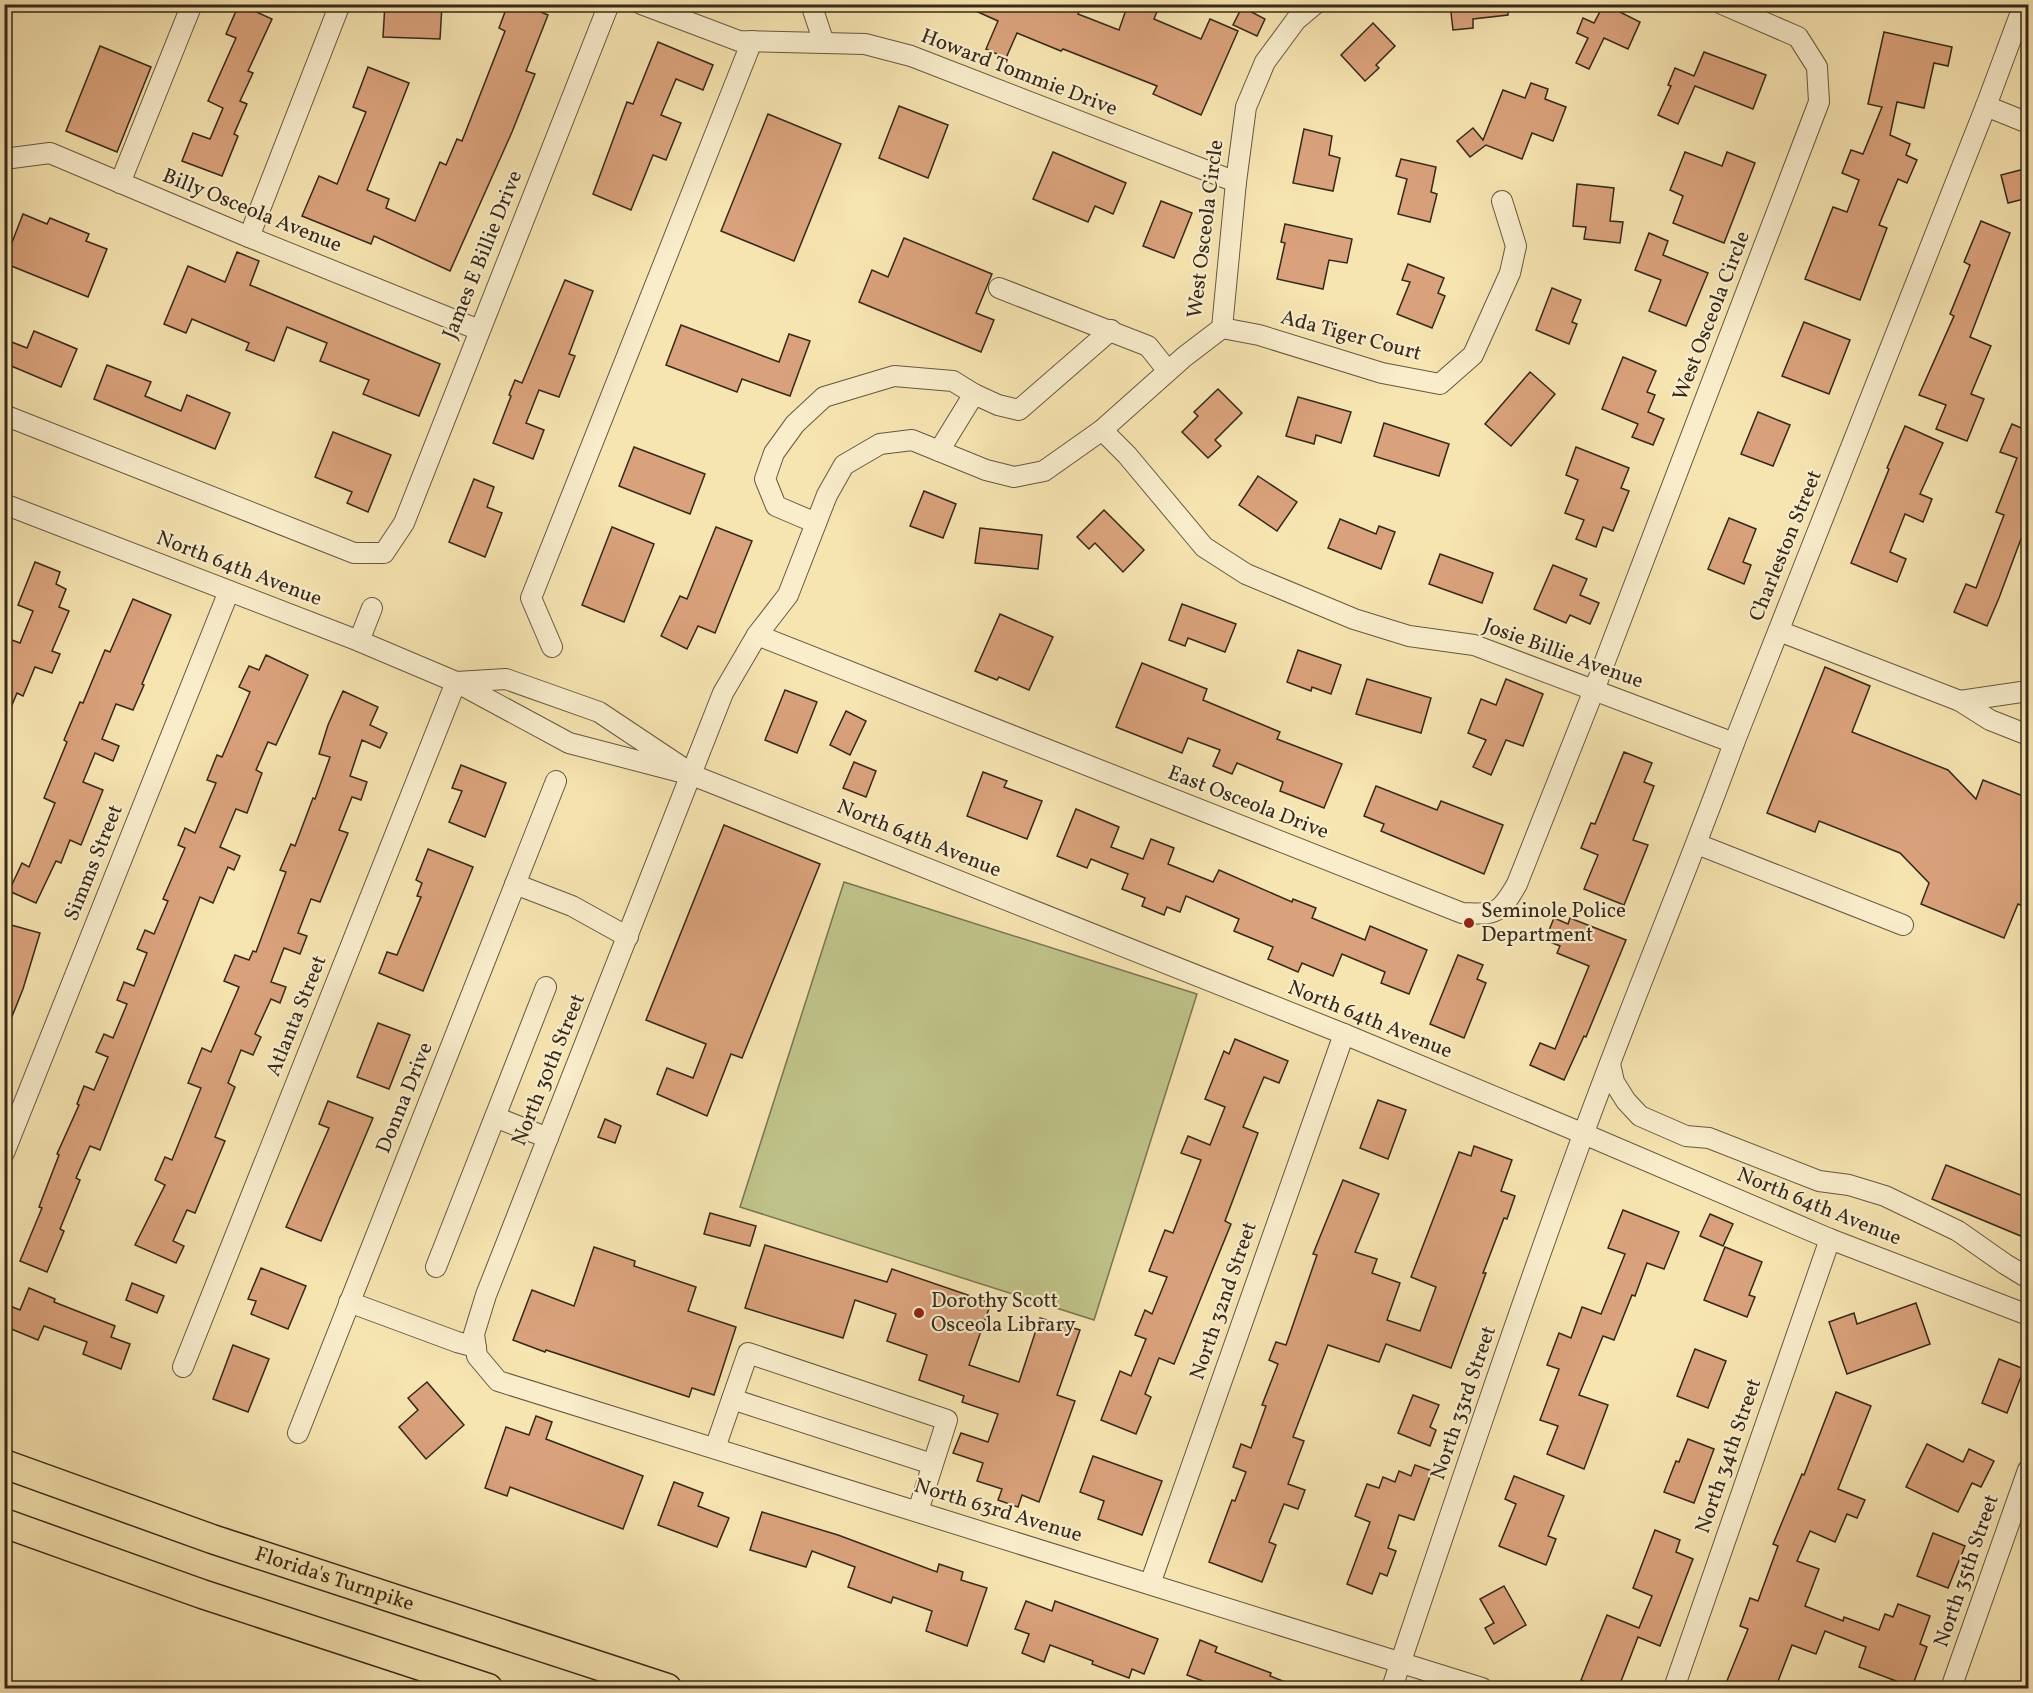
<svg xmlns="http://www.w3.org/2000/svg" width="2033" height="1693" viewBox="0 0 2033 1693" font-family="Vollkorn,serif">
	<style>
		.green { fill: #bfc389; stroke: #7a7651; stroke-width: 1.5 }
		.building { fill: #daa27c; stroke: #362919; stroke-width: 1.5 }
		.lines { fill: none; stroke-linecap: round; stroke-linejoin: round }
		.minor-casing { stroke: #66583f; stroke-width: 22 }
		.highway-casing { stroke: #362919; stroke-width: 31 }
		.minor { stroke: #f9edcc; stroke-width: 20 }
		.highway { stroke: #f6e4b1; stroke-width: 28 }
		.poi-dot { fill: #8f2418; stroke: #f9edcc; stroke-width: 2 }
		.labels { text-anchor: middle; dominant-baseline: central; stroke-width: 4.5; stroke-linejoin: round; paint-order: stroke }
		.street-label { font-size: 21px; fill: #362919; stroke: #f9edcc }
		.poi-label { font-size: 21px; fill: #362919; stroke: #f9edcc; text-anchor: start }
	</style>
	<rect width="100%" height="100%" fill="#f6e4b1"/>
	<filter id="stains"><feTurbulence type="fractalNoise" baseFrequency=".00333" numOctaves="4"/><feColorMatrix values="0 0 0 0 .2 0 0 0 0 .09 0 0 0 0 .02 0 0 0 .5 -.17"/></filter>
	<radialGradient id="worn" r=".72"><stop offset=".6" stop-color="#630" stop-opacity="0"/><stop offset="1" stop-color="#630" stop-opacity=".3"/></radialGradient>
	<path class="green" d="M844,882L1197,994L1094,1320L740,1207Z"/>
	<g class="building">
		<path d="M239,4L272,19L248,71L253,73L240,101L247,104L234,134L238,136L222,176L182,161L193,133L210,139L223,108L208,101L236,38L226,34Z"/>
		<path d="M385,4L442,5L440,39L383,37Z"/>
		<path d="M508,4H522L548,15L526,71L535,74L512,132L450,271L374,236L371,244L302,216L319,176L337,184L366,112L353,107L368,67L409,83L367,190L389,199L386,208L415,221L440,162L446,165L457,139L462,141L505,31L499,28Z"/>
		<path d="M960,4H1082L1078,14L1119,30L1128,4H1160L1154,19L1201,39L1210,19L1238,31L1201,115L1153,94L1157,86L1063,49L1061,51L1017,33L1006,58L986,49L998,21Z"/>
		<path d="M1450,4H1508V15L1473,19V28L1453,30Z"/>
		<path d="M1604,4L1640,22L1628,49L1604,38L1589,69L1576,63L1588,38L1577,33L1583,18L1594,23Z"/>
		<path d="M1242,7L1265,19L1257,36L1233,25Z"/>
		<path d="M1373,23L1395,46L1376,65L1379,68L1365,81L1341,55Z"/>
		<path d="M1884,32L1952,47L1948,66L1934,63L1924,108L1897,102L1890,135L1910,144L1906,155L1917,160L1907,183L1898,179L1879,225L1887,228L1860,300L1805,279L1833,207L1847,212L1859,180L1842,173L1851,150L1863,154L1882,107L1868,104Z"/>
		<path d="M658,42L713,65L703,90L676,79L661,115L681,123L666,160L653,155L631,210L593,194L627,102L633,104Z"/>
		<path d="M100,46L151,67L117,152L66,131Z"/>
		<path d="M1704,52L1766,75L1753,109L1695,86L1678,124L1658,115L1671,86L1668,85L1675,68L1694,76Z"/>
		<path d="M1531,83L1548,89L1545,99L1566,107L1553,141L1532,133L1522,159L1486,145L1470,157L1457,141L1473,128L1483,140L1503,90L1525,98Z"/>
		<path d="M899,106L948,125L928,178L879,158Z"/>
		<path d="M768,114L841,144L794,261L721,231Z"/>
		<path d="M1304,129L1332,136L1329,155L1340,158L1333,191L1293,183Z"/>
		<path d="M1053,152L1126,183L1113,214L1095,206L1088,222L1033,199Z"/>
		<path d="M1685,152L1722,166L1727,152L1755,163L1724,243L1673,223L1683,196L1670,190Z"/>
		<path d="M1401,159L1436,167L1431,192L1437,194L1430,222L1398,214L1407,179L1396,176Z"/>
		<path d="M2028,168V198L2008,203L2001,175Z"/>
		<path d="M1577,184L1614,188L1610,221L1623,222L1620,243L1584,239L1586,227L1573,226Z"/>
		<path d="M1161,201L1192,213L1174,258L1143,246Z"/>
		<path d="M23,214L47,224L50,218L89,234L86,241L107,249L88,297L4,263Z"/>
		<path d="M1981,221L2010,233L1970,337L1991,346L1971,394L1984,399L1967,441L1936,429L1946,405L1919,395L1954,316L1950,314L1970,265L1964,262Z"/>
		<path d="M1285,224L1352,239L1347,263L1329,260L1323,289L1277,279L1285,243L1281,242Z"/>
		<path d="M1649,233L1668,241L1663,255L1708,273L1686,326L1649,311L1661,280L1635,270Z"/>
		<path d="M904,238L992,274L976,313L994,320L981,352L859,302L872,270L888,277Z"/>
		<path d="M237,252L259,261L250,285L440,364L419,416L363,394L369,380L320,361L327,343L287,327L274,361L246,350L249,343L192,319L186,333L164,324L188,266L225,282Z"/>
		<path d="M1408,264L1444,278L1438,293L1445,296L1432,328L1397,314L1410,282L1402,280Z"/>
		<path d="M565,280L593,291L569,354L575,356L559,397L539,390L526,423L544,430L533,459L493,443L511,396L509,395L515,380L522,383Z"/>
		<path d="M1552,288L1581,300L1572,322L1577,324L1569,344L1536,330Z"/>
		<path d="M1804,322L1850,340L1829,394L1782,376Z"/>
		<path d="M681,325L779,362L789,334L810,341L790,396L742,379L737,392L666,365Z"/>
		<path d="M34,331L77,349L61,387L4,363V352L9,341L27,348Z"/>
		<path d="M1623,357L1656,371L1647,392L1655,395L1648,412L1664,419L1653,445L1632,437L1638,424L1602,409Z"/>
		<path d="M107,365L151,382L145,396L181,411L187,395L230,413L215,449L94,399Z"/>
		<path d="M1530,372L1555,394L1511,446L1485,424Z"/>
		<path d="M1218,389L1242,413L1215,440L1221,446L1208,458L1182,432L1198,416L1194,412Z"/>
		<path d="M1298,397L1351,412L1341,443L1316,435L1314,444L1286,436Z"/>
		<path d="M1758,412L1790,425L1773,466L1741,454Z"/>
		<path d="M1384,423L1449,444L1439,476L1374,456Z"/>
		<path d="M2012,424L2028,431V520L1999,598L1987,626L1954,612L1966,584L1976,588L2004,515L1996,512L2017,458L2000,452Z"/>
		<path d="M1905,426L1943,443L1920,494L1932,499L1923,522L1905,514L1890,552L1906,559L1897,582L1851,563L1889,469L1887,468Z"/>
		<path d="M333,432L391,455L368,512L347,503L352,492L315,477Z"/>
		<path d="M634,447L705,474L690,514L619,486Z"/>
		<path d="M1576,447L1629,468L1621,488L1629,491L1613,531L1603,527L1596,547L1576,539L1584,520L1565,513L1578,480L1566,475Z"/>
		<path d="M1258,476L1297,502L1277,531L1239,505Z"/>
		<path d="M474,479L494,487L487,507L502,513L485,557L449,542Z"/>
		<path d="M924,491L956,504L943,538L910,526Z"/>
		<path d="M1104,510L1144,550L1123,572L1095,543L1089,549L1077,537Z"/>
		<path d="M1729,518L1756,529L1743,562L1751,565L1744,584L1708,569Z"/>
		<path d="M1340,519L1376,534L1379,526L1395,532L1381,569L1328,548Z"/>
		<path d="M612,527L654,544L624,622L582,605Z"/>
		<path d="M716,527L752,541L715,633L698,626L687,649L661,636L680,596L687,599Z"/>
		<path d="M980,528L1042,535L1038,569L975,563Z"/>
		<path d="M1440,554L1493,573L1482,603L1429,584Z"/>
		<path d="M35,562L60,572L56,584L66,589L59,607L69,611L52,651L60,654L52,673L35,667L23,696L17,693L4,724V637L20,643L33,611L18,605Z"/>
		<path d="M1553,565L1587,579L1580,595L1599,603L1590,624L1570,615L1566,623L1534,609Z"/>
		<path d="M133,599L171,615L142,684L144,685L133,710L116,704L102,739L119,746L113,761L95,753L83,782L103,790L81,845L70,840L61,863L56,861L36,903L9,891L22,863L29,867L55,803L44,798L67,742L64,740L80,702L83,703L105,650L110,652Z"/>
		<path d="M1182,604L1236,624L1225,652L1188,638L1185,646L1169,640Z"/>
		<path d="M1000,614L1053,637L1029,690L999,677L997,680L975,671Z"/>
		<path d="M1298,650L1341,665L1331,694L1312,687L1311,691L1287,682Z"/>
		<path d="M266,655L308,675L276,745L268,742L256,770L262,773L247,813L236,809L220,847L240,856L234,870L228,867L213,903L200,897L100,1150L90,1146L76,1178L80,1180L60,1229L64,1231L47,1272L20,1261L42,1208L39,1207L59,1155L57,1154L79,1105L77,1104L84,1086L94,1090L108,1057L96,1052L104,1034L113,1038L127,1004L117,1000L124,982L134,986L147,953L137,949L145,930L154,934L168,901L163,899L185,848L178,845L185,828L195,833L216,783L207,780L217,755L222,757L250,692L239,687L249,666L259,670Z"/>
		<path d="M1142,663L1207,689L1203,700L1280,732L1277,739L1342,764L1324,808L1280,791L1283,782L1237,763L1232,774L1213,766L1220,750L1188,738L1182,753L1116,727Z"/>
		<path d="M1825,667L1870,686L1852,732L1948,770L1976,799L1983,780L2028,798V908L2018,904L2004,938L1921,904L1929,883L1900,853L1819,821L1815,832L1767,813Z"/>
		<path d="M1367,679L1431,698L1421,733L1356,714Z"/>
		<path d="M1506,679L1543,694L1523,746L1506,740L1491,775L1473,767L1486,740L1468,733L1481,699L1496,705Z"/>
		<path d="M785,690L817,702L797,753L765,740Z"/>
		<path d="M343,691L378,707L370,725L387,733L380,748L362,740L350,776L367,782L361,800L352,797L339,830L348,833L320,902L311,899L298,933L307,936L300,954L284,948L271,982L286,987L280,1003L271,999L255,1034L261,1037L253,1055L241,1050L228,1083L235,1087L215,1137L225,1141L195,1213L187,1210L173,1241L184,1246L176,1263L135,1245L165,1185L155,1180L165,1157L172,1160L201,1088L188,1083L202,1048L211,1052L239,987L224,981L235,955L249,960L253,951L256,952L286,872L280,870L291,844L295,846L313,798L315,799L330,757L319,754L328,725Z"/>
		<path d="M846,711L866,721L850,755L830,745Z"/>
		<path d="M1624,752L1652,763L1644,782L1654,786L1633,840L1648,845L1624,905L1584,889L1598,855L1581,848L1591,823L1595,824Z"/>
		<path d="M854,762L876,771L866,797L843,788Z"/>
		<path d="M461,765L506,783L485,837L449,822L462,791L452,788Z"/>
		<path d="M983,772L1007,781L1004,787L1042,801L1027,839L967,816Z"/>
		<path d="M1376,786L1437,810L1441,801L1503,825L1484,874L1381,831L1384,824L1364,816Z"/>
		<path d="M1076,809L1119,827L1111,847L1143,859L1151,839L1174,848L1168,864L1213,882L1219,870L1292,902L1293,899L1316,908L1312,918L1365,940L1370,926L1427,950L1409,994L1381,983L1385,972L1342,954L1333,976L1302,963L1298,972L1268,959L1273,947L1234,931L1239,919L1186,896L1180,912L1167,907L1164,915L1142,906L1145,898L1122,889L1128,874L1091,859L1087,868L1057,856Z"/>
		<path d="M724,825L820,864L742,1058L731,1054L707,1116L657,1094L667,1068L693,1078L706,1044L646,1020Z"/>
		<path d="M428,849L473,867L423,991L379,973L387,952L397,955L421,897L417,896L422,883L416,880Z"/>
		<path d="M1554,918L1568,924L1570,918L1626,940L1586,1037L1584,1036L1564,1080L1530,1065L1540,1043L1555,1049L1589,966L1557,953L1560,946L1545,940Z"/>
		<path d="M4,923L40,933L23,989L5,1034Z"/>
		<path d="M1458,955L1483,965L1477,979L1486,983L1464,1038L1430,1024Z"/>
		<path d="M378,1023L410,1035L389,1089L357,1077Z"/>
		<path d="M1235,1039L1288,1061L1279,1083L1264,1077L1243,1127L1258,1133L1225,1221L1231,1224L1174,1364L1159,1358L1145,1394L1151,1397L1136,1434L1101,1420L1120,1371L1131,1376L1146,1339L1135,1335L1145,1310L1152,1314L1167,1277L1149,1271L1165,1230L1173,1233L1201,1160L1181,1153L1188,1136L1210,1145L1225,1107L1205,1099L1224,1051L1229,1054Z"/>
		<path d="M1378,1100L1406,1110L1388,1159L1360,1148Z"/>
		<path d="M328,1101L373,1118L321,1241L286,1227L329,1128L319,1124Z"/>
		<path d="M605,1119L621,1126L615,1143L598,1137Z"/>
		<path d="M1474,1146L1512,1160L1501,1191L1515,1196L1507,1219L1504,1218L1483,1273H1486L1451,1368L1386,1344L1379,1362L1328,1345L1293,1437L1304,1441L1288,1484L1305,1490L1298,1509L1284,1504L1269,1542L1276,1545L1262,1582L1209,1562L1232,1500L1235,1501L1246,1472L1233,1467L1241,1444L1251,1448L1266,1406L1262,1405L1278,1364L1269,1360L1276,1342L1286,1345L1317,1255L1313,1254L1343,1180L1379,1194L1355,1252L1377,1259L1372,1273L1400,1283L1387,1320L1420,1331L1436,1287L1411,1277L1459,1152L1471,1156Z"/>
		<path d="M1946,1165L2028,1198V1239L1932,1199Z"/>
		<path d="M1623,1210L1679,1232L1664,1269L1647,1263L1635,1296L1632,1295L1614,1340L1603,1336L1579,1395L1608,1405L1584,1469L1547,1454L1558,1426L1540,1420L1559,1369L1547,1365L1559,1333L1571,1338L1582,1307L1601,1314L1625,1254L1608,1248Z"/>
		<path d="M710,1213L756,1226L750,1246L704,1234Z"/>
		<path d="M1710,1214L1733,1224L1723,1246L1700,1236Z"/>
		<path d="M765,1245L887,1282L892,1269L991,1303L969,1365L1019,1382L1040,1318L1080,1330L1057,1395L1075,1401L1039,1502L1022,1495L1018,1507L998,1500L1002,1489L977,1481L983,1463L953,1453L961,1433L988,1442L998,1414L962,1402L964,1396L919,1380L927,1355L887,1341L896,1314L855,1300L843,1338L745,1308Z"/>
		<path d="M594,1247L635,1261L634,1266L696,1287L688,1311L736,1327L714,1395L692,1388L689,1397L546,1350L545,1352L513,1340L532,1290L574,1306Z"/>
		<path d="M1725,1247L1762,1262L1749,1295L1755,1297L1747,1317L1704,1300Z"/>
		<path d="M261,1268L306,1286L288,1329L251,1314L256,1301L248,1299Z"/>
		<path d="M132,1283L164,1296L157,1313L126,1300Z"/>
		<path d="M29,1288L55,1299L54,1302L115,1326L111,1337L130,1344L121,1369L83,1354L87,1342L44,1326L38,1340L4,1326V1320L10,1306L20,1310Z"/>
		<path d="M1916,1303L1930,1344L1847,1374L1829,1322L1854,1313L1857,1324Z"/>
		<path d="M233,1345L269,1359L248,1412L213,1399Z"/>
		<path d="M1695,1349L1726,1361L1708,1408L1677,1396Z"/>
		<path d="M1999,1359L2024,1369L2007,1413L1982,1403Z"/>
		<path d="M427,1382L464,1425L426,1459L399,1427L418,1410L408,1398Z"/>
		<path d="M1836,1392L1871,1406L1838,1489L1865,1500L1857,1518L1847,1514L1835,1542L1810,1531L1797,1561L1819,1569L1805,1606L1843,1621L1844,1617L1879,1630L1885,1614L1893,1617L1898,1604L1930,1616L1920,1644L1927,1647L1912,1687L1859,1667L1866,1647L1825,1631L1816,1654L1792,1645L1775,1689H1739L1726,1683L1748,1629L1740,1626L1750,1598L1758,1601L1778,1546L1773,1544L1802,1474L1804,1475Z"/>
		<path d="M1413,1395L1439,1405L1430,1427L1436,1430L1430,1446L1398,1433Z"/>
		<path d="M536,1416L552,1422L546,1439L643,1476L623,1529L510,1487L507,1496L485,1488L506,1427L529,1435Z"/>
		<path d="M1688,1439L1714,1449L1694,1503L1664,1492L1676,1461L1679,1462Z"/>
		<path d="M1927,1444L1963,1462L1969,1449L1994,1461L1981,1487L1972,1483L1958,1512L1906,1487Z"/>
		<path d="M1093,1456L1162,1481L1142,1535L1098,1519L1104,1501L1080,1492Z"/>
		<path d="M1415,1465L1432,1471L1414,1520L1399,1515L1388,1548L1396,1551L1387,1576L1380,1573L1372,1594L1347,1584L1370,1522L1355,1516L1367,1484L1379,1488L1383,1477L1395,1482L1399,1471L1411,1476Z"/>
		<path d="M1514,1476L1564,1496L1548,1536L1556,1539L1546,1565L1499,1546L1516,1504L1505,1499Z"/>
		<path d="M674,1482L703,1493L698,1506L729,1518L717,1547L658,1525Z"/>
		<path d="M762,1512L838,1535L937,1572L939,1564L963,1572L961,1580L987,1588L967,1646L926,1631L932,1611L893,1597L891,1603L848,1587L855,1567L812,1551L806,1567L750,1550Z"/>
		<path d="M1655,1530L1680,1540L1676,1552L1693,1559L1660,1646L1638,1637L1618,1689H1603L1581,1680L1607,1615L1639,1628L1652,1596L1633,1588Z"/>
		<path d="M1933,1533L1965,1546L1948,1588L1917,1576Z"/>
		<path d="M1504,1586L1526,1625L1494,1644L1485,1628L1494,1623L1480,1599Z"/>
		<path d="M1026,1601L1052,1611L1055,1601L1158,1639L1144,1674L1132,1669L1129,1678L1092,1664L1093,1661L1050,1645L1044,1662L1022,1653L1029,1634L1015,1629Z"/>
		<path d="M1200,1640L1217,1647L1215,1652L1271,1673L1270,1676L1298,1687V1689H1206L1208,1683L1187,1675Z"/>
	</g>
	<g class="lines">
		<defs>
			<g id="minor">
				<path d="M641,4L739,41L865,44L911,56L1236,182"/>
				<path d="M811,4L824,43"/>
				<path d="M1315,4L1296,20L1265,62L1246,107L1236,182L1222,328L1184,357L1102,430L1044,471L1014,477L986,470L912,440L880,444L844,465L827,495L788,595L757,635L723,693L486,1295L474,1334L477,1356L498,1381L1482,1688"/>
				<path d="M4,5L5,4"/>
				<path d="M1986,106L2028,123"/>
				<path d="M4,159L50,153L249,237L479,330"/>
				<path d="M120,183L192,4"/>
				<path d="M249,237L340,4"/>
				<path d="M999,288L1148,346L1168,371"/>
				<path d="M1222,328L1259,335L1382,373L1440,384L1473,355L1510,273L1516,246L1502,201"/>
				<path d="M4,415L354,553H384L404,523L609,4"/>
				<path d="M1102,430L1127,455L1204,547L1246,574L1354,619L1409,636L1474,645L1734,743"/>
				<path d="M939,451L974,394"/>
				<path d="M4,504L359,641L456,682L569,743L692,775L1344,1034L1584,1134L1830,1239L2028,1315"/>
				<path d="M816,523L776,506L765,479L774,453L795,424L824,397L894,376L953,381L974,394L998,405L1019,410L1111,330"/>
				<path d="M1779,631L1960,701L1990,720L2028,735"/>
				<path d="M757,635L1462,913C1496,915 1500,914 1517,884L1594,690L1819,102L1817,67L1798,37L1722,4"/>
				<path d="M359,641L372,608"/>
				<path d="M552,647L531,598L752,41"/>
				<path d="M456,682L506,679L599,712L680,766"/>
				<path d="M1960,701L2028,691"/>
				<path d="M1697,844L1903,925"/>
				<path d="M515,884L572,906L628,937"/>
				<path d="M1610,1064L1614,1082L1626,1101L1640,1116L1686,1136L1709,1138L1819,1181L1849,1185L1885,1196L1958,1231L2005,1264L2028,1278"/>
				<path d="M495,1117L548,1138"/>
				<path d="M4,1153L229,591"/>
				<path d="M436,1267L546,987"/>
				<path d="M349,1302L457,1342L476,1347"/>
				<path d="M183,1367L456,682"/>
				<path d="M732,1399L932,1464"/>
				<path d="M298,1433L556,781"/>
				<path d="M715,1448L748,1353L947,1420L918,1511"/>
				<path d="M1150,1584L1344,1034"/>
				<path d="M1392,1688C1454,1503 1516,1318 1583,1135C1631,1003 1686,875 1734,743L1986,106L2024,4"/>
				<path d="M1674,1688L1830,1239"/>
				<path d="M1951,1688L2028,1470"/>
			</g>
			<g id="highway">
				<path id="s1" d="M4,1464L212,1539L667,1688"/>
				<path d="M4,1523L202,1594L488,1688"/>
			</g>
		</defs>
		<use href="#minor" class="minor-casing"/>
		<use href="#highway" class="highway-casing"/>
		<use href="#minor" class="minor"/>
		<use href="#highway" class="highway"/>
	</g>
	<g class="poi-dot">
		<circle cx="1469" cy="923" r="6"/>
		<circle cx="919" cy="1313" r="6"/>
	</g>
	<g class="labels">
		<g class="street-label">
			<text transform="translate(1019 73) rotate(21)">Howard Tommie Drive</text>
			<text transform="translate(252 211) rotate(22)">Billy Osceola Avenue</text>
			<text transform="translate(1206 229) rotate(-83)">West Osceola Circle</text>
			<text transform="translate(483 255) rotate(-68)">James E Billie Drive</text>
			<text transform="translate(1712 316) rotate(-69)">West Osceola Circle</text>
			<text transform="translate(1351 336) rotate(15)">Ada Tiger Court</text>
			<text transform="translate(1786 546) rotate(-68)">Charleston Street</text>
			<text transform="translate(239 569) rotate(21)">North 64th Avenue</text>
			<text transform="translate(1563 654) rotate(20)">Josie Billie Avenue</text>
			<text transform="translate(1248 803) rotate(21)">East Osceola Drive</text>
			<text transform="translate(919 839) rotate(22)">North 64th Avenue</text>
			<text transform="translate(94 863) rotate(-68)">Simms Street</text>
			<text transform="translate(297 1016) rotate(-68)">Atlanta Street</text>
			<text transform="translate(1370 1020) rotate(22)">North 64th Avenue</text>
			<text transform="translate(549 1070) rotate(-68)">North 30th Street</text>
			<text transform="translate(405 1098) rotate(-68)">Donna Drive</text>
			<text transform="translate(1819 1207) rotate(22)">North 64th Avenue</text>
			<text transform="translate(1224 1301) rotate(-71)">North 32nd Street</text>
			<text transform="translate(1464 1403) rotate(-71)">North 33rd Street</text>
			<text transform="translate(1729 1456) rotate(-71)">North 34th Street</text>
			<text transform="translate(998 1511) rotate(17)">North 63rd Avenue</text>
			<text transform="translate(1967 1571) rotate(-71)">North 35th Street</text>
			<text stroke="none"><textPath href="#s1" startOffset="350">Florida's Turnpike</textPath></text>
		</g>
		<g class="poi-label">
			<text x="1481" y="911">Seminole Police<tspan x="1481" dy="24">Department</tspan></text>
			<text x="931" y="1301">Dorothy Scott<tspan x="931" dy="24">Osceola Library</tspan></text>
		</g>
	</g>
	<rect width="2033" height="1693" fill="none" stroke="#f6e4b1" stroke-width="24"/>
	<rect x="6" y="6" width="2021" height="1681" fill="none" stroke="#362919" stroke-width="3"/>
	<rect x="12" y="12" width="2009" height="1669" fill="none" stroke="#362919" stroke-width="1.5"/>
	<rect width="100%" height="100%" filter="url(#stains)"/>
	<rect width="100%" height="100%" fill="url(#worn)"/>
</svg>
